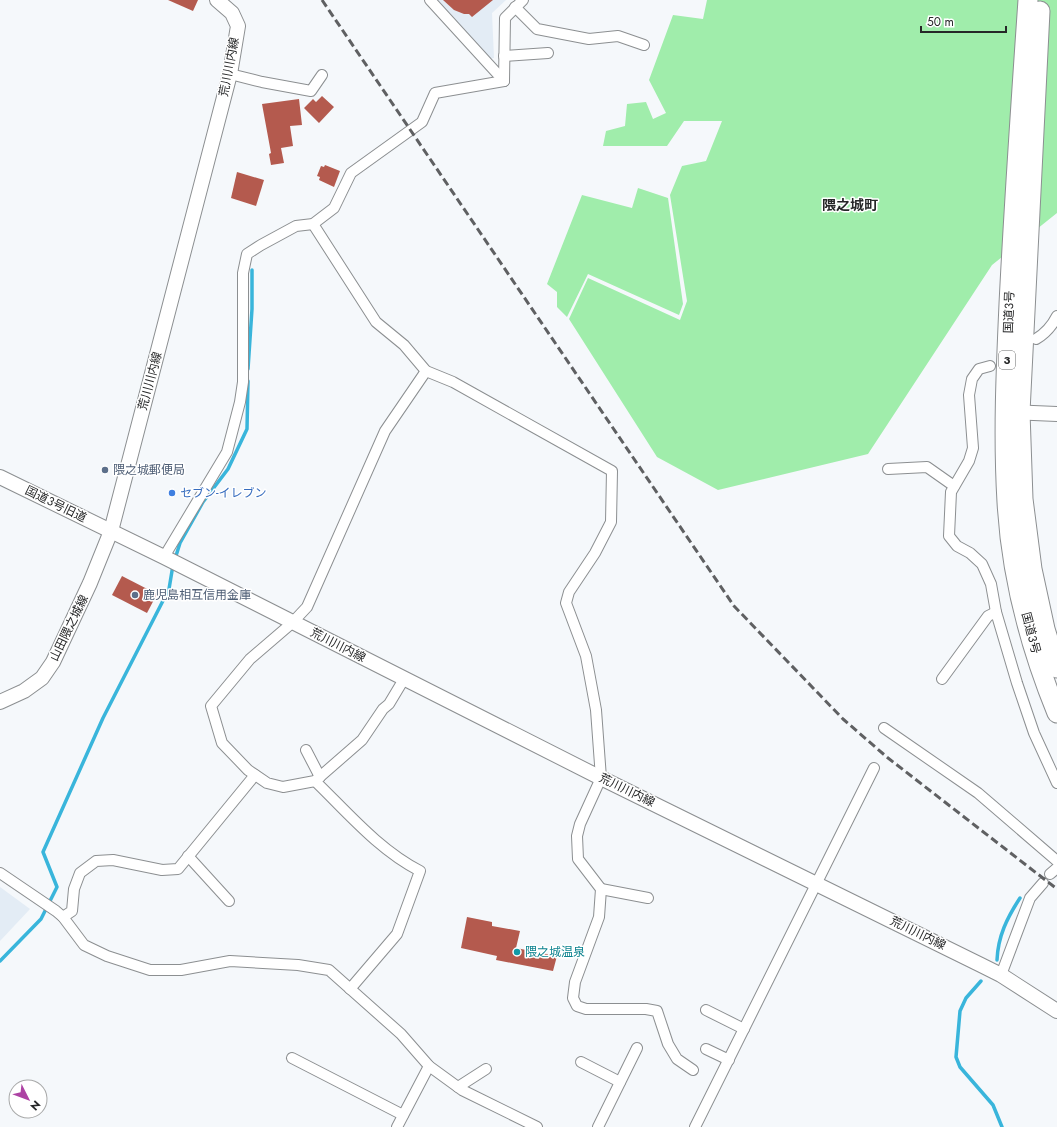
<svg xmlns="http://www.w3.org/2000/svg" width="1057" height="1127" viewBox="0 0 1057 1127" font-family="Jost,'Noto Sans JP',sans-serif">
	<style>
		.built { fill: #e3ecf5 }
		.green { fill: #a0edab }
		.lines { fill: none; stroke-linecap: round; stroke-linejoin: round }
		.stream { stroke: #39b5db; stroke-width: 3.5 }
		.building { fill: #b45a4e }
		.street-casing { stroke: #8c8f91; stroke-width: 12 }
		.secondary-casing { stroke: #8c8f91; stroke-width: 16 }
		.highway-casing { stroke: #8c8f91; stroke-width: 21 }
		.street { stroke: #fff; stroke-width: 10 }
		.secondary { stroke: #fff; stroke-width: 14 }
		.highway { stroke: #fff; stroke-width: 19 }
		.rail { stroke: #5f6062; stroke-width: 3; stroke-dasharray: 8 4; stroke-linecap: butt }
		.service-dot { fill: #5c6f8a; stroke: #fff; stroke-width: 1.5 }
		.shop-dot { fill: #3f7fe0; stroke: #fff; stroke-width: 1.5 }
		.culture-dot { fill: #0f9aa8; stroke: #fff; stroke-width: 1.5 }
		.labels { text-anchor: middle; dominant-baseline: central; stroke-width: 3; stroke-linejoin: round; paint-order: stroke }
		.shield { fill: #fff; stroke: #676868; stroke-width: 1 }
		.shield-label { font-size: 11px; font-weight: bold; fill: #262728 }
		.street-label { font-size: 12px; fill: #262728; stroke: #fff }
		.service-label { font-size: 12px; fill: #4e5e75; stroke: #fff; text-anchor: start }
		.shop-label { font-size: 12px; fill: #366cbe; stroke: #fff; text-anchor: start }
		.culture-label { font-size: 12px; fill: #0d838f; stroke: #fff; text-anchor: start }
		.quarter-label { font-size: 14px; font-weight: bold; fill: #262728; stroke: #fff }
	</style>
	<rect width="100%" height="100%" fill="#f5f8fb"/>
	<g class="built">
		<path d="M435,0H506L492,13L494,58L488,59Z"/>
		<path d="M0,887L30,909L0,941Z"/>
	</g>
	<g class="green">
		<path d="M707,0H1057V213L992,265L868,454L718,490L657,457L569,319L588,278L680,320L687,301L670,195L682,166L706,161L722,121H684L667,146H603L606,131L625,126L627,104L646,102L653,119L666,113L649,80L673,15L703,19Z"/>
		<path d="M638,188L668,198L683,304L679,315L588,274L567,317L557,307V292L547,284L582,195L632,208Z"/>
	</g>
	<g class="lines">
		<g class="stream">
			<path d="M248,369L252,309V270"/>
			<path d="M175,559L180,543L203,502L228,469L247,429L248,381"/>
			<path d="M997,960C998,936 1007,918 1020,898"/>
			<path d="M0,961L41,919L57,887L43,852L103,718L169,589L173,565"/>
			<path d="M981,981L966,998L960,1011L956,1057L960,1067L993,1105L1002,1127"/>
		</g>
	</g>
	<g class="building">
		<path d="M168,0H198L193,11Z"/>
		<path d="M443,0H493L472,17L469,14H464L454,10Z"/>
		<path d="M322,96L334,107L319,123L304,108L313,99L316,102Z"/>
		<path d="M299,99L302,125L290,126L293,146L281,148L284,163L271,165L269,154L271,153L262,104Z"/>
		<path d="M325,165L340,171L334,187L319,180L320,177L317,176L321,166L324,167Z"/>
		<path d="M237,172L264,180L256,206L231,198Z"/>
		<path d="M122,576L157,594L147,613L112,595Z"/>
		<path d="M467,917L492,922V926L520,931L516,948L557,956L553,971L496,960L497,956L461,948Z"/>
	</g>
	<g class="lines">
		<defs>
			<g id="street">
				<path d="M430,0L504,81"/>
				<path d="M515,7L537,29L589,39L618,36L644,45"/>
				<path d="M504,56L548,53"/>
				<path d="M230,74L262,82L311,91L322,75"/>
				<path d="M504,81L505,18L523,0"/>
				<path d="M313,224L376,322L404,345L426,371L453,382L612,471L611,522L595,553L569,592L566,603L586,656L596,710L601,778L580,824L577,836L578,859L601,889L599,917L575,982L573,998L577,1006L586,1009H646L657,1011L668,1044L677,1059L693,1070"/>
				<path d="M1036,339C1046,333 1052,326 1057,316"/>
				<path d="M990,366L979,369L972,379L969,395L973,448L969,461L951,492L949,536L957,546L970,553L982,564L991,584L996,612L1017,683L1034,733L1057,783"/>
				<path d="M888,469L927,467L954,486"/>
				<path d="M164,557L227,452L240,402L243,382V273L247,254L261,245L296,226L313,224L334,208L351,173L422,122L435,93L504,81"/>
				<path d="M404,679L389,704L383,709L362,740L315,781L283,787L267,783L248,770L222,743L211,706L250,659L292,623L307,607L385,431L426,371"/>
				<path d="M942,679L988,616L996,612"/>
				<path d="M884,728L978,793L1057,861"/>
				<path d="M306,750L320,777"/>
				<path d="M315,781C348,813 379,850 420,871L397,934L350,989"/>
				<path d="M188,856L229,901"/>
				<path d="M0,873L56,911L63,917L84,945L107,956L150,970H181L230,961L298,965L329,970L401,1034L429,1066L462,1090L537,1127"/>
				<path d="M1050,874L1057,868"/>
				<path d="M601,889L648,898"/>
				<path d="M63,917L72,911L74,889L80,873L96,861L113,860L162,870L178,869L255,775"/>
				<path d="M1001,975L1030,898L1043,883"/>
				<path d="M706,1010L744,1029"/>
				<path d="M706,1049L729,1060"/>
				<path d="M292,1058L403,1115"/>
				<path d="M581,1062L620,1082"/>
				<path d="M458,1087L486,1069"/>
				<path d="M397,1127L429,1066"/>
				<path d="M598,1127L637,1048"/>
				<path d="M695,1127L874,768"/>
			</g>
			<g id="secondary">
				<path d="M1011,412L1057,414"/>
				<path d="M0,477L164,557L601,778L981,965L1001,975L1057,1011"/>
				<path d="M0,702L24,691L42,678L53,662L90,583L111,531L230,74L238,26L232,13L217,0"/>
			</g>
			<g id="highway">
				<path d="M1028,0C1021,101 1014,202 1009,304C1006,370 1003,436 1007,502C1011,574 1030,647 1057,713"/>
				<path d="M1040,11L1020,412L1023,499L1032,569L1045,629L1057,668"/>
			</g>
		</defs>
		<use href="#street" class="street-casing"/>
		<use href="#secondary" class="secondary-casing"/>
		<use href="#highway" class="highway-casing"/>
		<use href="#street" class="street"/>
		<use href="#secondary" class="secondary"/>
		<use href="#highway" class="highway"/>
		<path class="rail" d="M322,0L734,606L843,719L888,758L1057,889"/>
	</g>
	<g class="service-dot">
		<circle cx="105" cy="470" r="4"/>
		<circle cx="135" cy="595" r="4"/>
	</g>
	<circle class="shop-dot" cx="172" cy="493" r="4"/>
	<circle class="culture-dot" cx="517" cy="952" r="4"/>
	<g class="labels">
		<rect class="shield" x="999" y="351" width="16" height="18" rx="3"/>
		<g class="shield-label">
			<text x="1007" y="360">3</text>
		</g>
		<g class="street-label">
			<text transform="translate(229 67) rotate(-79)">荒川川内線</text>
			<text transform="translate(1009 312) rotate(-88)">国道3号</text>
			<text transform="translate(150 381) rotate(-75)">荒川川内線</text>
			<text transform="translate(56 504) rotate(26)">国道3号旧道</text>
			<text transform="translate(69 628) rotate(-64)">山田隈之城線</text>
			<text transform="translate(1031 633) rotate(75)">国道3号</text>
			<text transform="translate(338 645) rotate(27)">荒川川内線</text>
			<text transform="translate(627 790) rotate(26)">荒川川内線</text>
			<text transform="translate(918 933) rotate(26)">荒川川内線</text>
		</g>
		<g class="service-label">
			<text x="113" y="470">隈之城郵便局</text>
			<text x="143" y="595">鹿児島相互信用金庫</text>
		</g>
		<g class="shop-label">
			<text x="180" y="493">セブン-イレブン</text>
		</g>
		<g class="culture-label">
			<text x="525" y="952">隈之城温泉</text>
		</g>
		<g class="quarter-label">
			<text x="850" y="205">隈之城町</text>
		</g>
	</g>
	<g transform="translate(28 1099) rotate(132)"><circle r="19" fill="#ffffff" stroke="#a8a9a9"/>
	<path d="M0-3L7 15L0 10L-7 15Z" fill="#ad43a4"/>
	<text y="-6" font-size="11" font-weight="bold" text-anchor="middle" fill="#262728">N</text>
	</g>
	<path d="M921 26v6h85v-6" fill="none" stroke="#262728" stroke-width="2"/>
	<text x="927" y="26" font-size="12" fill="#262728" stroke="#ffffff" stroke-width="3" paint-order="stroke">50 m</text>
</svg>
